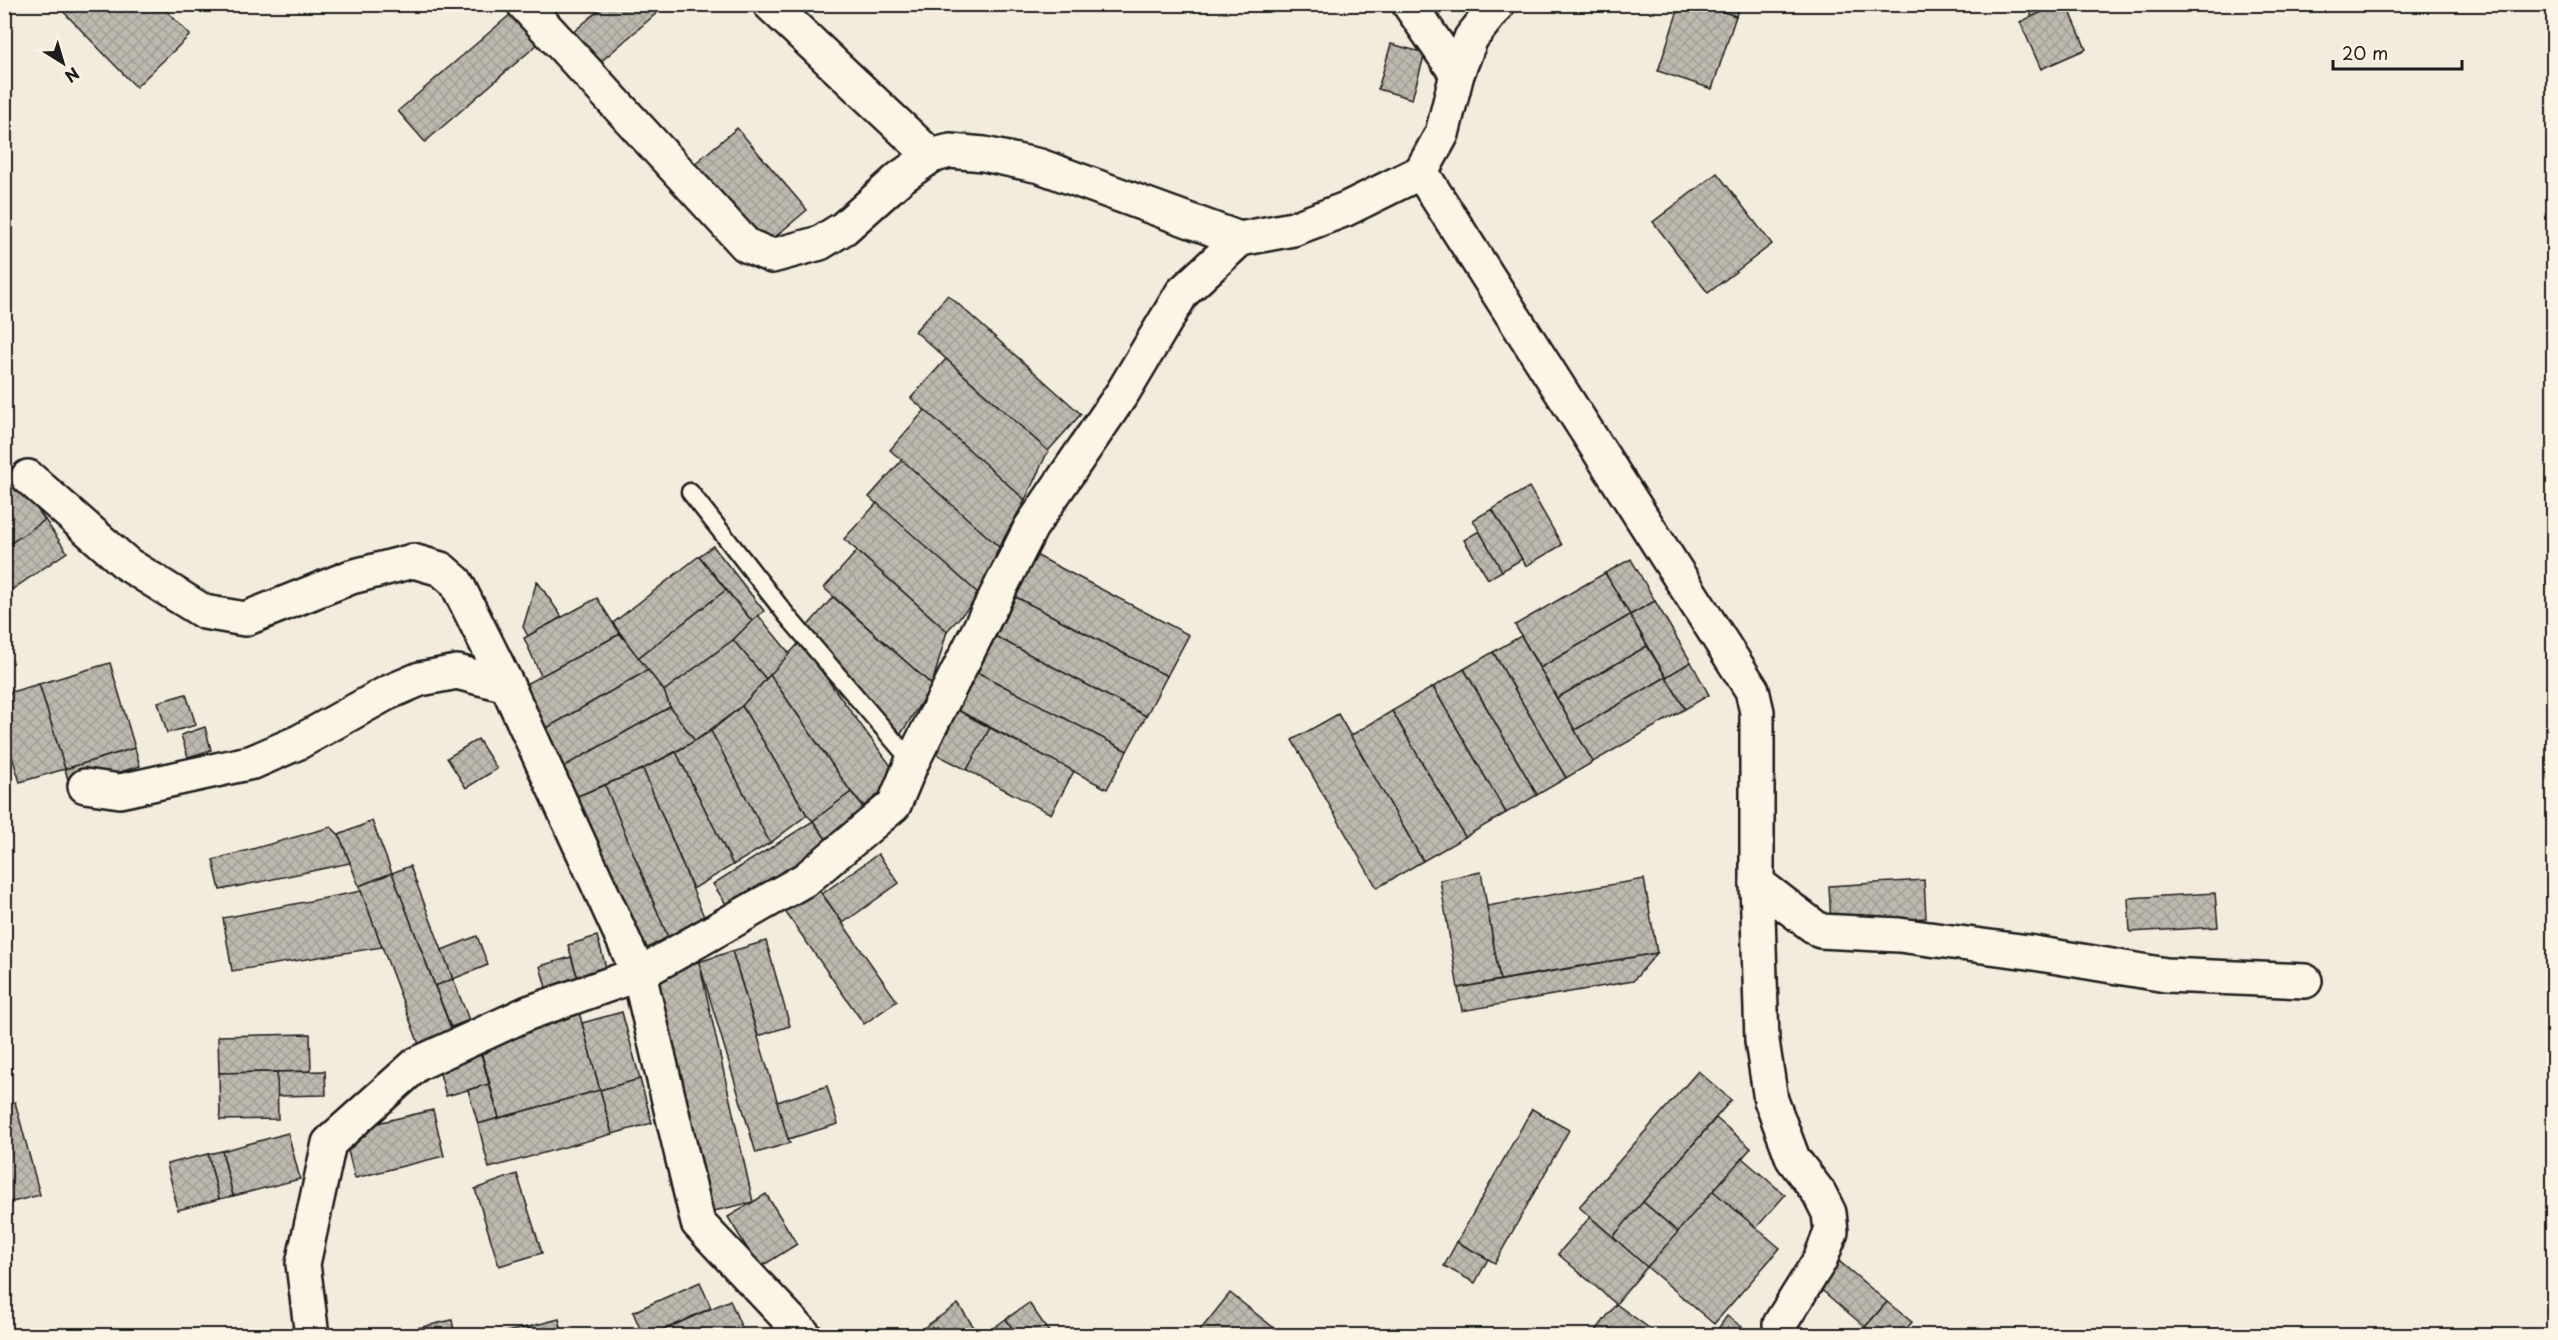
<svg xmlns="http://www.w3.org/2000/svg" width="2558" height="1340" viewBox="0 0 2558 1340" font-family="'Playpen Sans',sans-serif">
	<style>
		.building { fill: url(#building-cross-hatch); stroke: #1c1c1c; stroke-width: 1.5 }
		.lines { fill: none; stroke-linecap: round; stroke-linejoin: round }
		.lane-casing { stroke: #1c1c1c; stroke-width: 21 }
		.street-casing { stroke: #1c1c1c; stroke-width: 38 }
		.lane { stroke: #fcf5e5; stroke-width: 16 }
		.street { stroke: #fcf5e5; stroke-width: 33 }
	</style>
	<defs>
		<pattern id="building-cross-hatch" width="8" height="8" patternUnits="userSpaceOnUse" patternTransform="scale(1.5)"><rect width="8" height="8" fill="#beb9ae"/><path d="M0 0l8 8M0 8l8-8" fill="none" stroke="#a39e95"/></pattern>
	</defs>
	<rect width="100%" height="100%" fill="#f3ecdd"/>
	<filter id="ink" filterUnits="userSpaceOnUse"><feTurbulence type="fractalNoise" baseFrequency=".0167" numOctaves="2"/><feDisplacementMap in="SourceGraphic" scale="12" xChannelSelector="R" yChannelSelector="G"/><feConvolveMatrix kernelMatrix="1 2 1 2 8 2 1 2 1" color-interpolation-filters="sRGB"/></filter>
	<g filter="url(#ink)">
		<g class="building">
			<path d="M56,4H160L190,35L136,87Z"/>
			<path d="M606,4H667L597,65L571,34Z"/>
			<path d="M1680,4H1701L1736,16L1712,89L1658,71Z"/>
			<path d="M1701,4H1740L1736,16Z"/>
			<path d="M2027,4H2060L2032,17Z"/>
			<path d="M2060,4H2067L2086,49L2041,69L2020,22Z"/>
			<path d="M512,13L539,43L425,142L398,111Z"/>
			<path d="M1391,44L1425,53L1412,99L1378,89Z"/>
			<path d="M737,128L807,210L763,247L692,166Z"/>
			<path d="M1717,173L1772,244L1708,293L1653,222Z"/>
			<path d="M948,295L1081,414L1048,451L915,331Z"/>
			<path d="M946,359L1048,451L1025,500L911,398Z"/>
			<path d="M925,410L1025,500L999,547L890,450Z"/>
			<path d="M902,460L999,547L980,595L869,497Z"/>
			<path d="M16,480L45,520L4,548V488Z"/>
			<path d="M1529,487L1562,545L1526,566L1492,509Z"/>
			<path d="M877,503L980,595L947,631L844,539Z"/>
			<path d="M1492,509L1522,559L1502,571L1473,520Z"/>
			<path d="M45,520L67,552L4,595V548Z"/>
			<path d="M1479,531L1502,571L1488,579L1464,540Z"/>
			<path d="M713,546L764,611L752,621L699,556Z"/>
			<path d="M857,551L947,631L932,685L824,588Z"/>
			<path d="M1032,553L1189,635L1167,676L1010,594Z"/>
			<path d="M699,556L726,590L638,658L613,623Z"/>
			<path d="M1631,559L1655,601L1630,615L1605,573Z"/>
			<path d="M1605,573L1630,615L1540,668L1515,625Z"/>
			<path d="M537,581L562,617L528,636L523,627Z"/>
			<path d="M726,590L752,621L733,640L664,691L638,658Z"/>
			<path d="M1010,594L1167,676L1146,716L989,633Z"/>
			<path d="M833,597L932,685L901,734L804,630Z"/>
			<path d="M597,598L620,634L541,676L524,638Z"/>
			<path d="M1655,601L1691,662L1666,677L1630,615Z"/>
			<path d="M758,615L790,654L766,679L733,640Z"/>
			<path d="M1630,615L1647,646L1557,698L1540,668Z"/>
			<path d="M989,633L1146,716L1127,751L971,669Z"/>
			<path d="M620,634L648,670L538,733L520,687Z"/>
			<path d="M1521,636L1593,762L1566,778L1493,652Z"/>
			<path d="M733,640L766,679L742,706L695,741L670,707L664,691Z"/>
			<path d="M800,642L899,777L864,806L851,792L770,675Z"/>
			<path d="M1647,646L1666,677L1575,730L1557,698Z"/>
			<path d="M1493,652L1566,778L1537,795L1464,669Z"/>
			<path d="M1691,662L1709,695L1685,709L1666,677Z"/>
			<path d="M110,663L135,748L65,769L39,684Z"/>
			<path d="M971,669L1127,751L1107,789L950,706Z"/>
			<path d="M1464,669L1537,795L1506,813L1433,687Z"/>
			<path d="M648,670L664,691L670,707L556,771L538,733Z"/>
			<path d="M770,675L851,792L813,821L807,815L742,706Z"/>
			<path d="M1666,677L1685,709L1593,762L1575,730Z"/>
			<path d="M39,684L65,769L20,782L4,731V694Z"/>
			<path d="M1433,687L1506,813L1465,837L1392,711Z"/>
			<path d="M186,694L196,725L167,733L158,702Z"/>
			<path d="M742,706L807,815L770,843L711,731Z"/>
			<path d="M950,706L990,728L967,770L928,750Z"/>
			<path d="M670,707L695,741L643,769L568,800L556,771Z"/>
			<path d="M1392,711L1465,837L1423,861L1350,736Z"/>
			<path d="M1338,714L1423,861L1377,888L1292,740Z"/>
			<path d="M205,727L211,750L188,757L181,735Z"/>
			<path d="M990,728L1074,771L1051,814L967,770Z"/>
			<path d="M711,731L770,843L733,865L676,752Z"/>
			<path d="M478,739L497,769L466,788L447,758Z"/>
			<path d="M135,748L140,766L70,787L65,769Z"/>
			<path d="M676,752L733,865L693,889L643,769Z"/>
			<path d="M643,769L707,924L669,940L605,785Z"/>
			<path d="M605,785L669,940L632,955L568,800Z"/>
			<path d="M851,792L869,815L829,843L813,821Z"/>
			<path d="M372,821L392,873L359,886L339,835Z"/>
			<path d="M813,821L829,843L728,907L713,884Z"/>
			<path d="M331,827L339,835L350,863L220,890L213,860Z"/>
			<path d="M878,854L899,883L843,923L822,894Z"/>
			<path d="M410,866L453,979L435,986L392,873Z"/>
			<path d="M1481,872L1500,980L1458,988L1440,880Z"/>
			<path d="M392,873L453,1034L420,1047L359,886Z"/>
			<path d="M1644,879L1657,953L1500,980L1487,906Z"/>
			<path d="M1924,880L1926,918L1831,924L1829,886Z"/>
			<path d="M817,887L897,1001L864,1024L784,910Z"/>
			<path d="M361,891L382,947L232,971L223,918Z"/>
			<path d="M2215,893L2218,927L2130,932L2128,898Z"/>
			<path d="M477,936L488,965L453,979L442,950Z"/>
			<path d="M597,936L608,974L579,982L568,945Z"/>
			<path d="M766,941L790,1026L758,1036L732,951Z"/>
			<path d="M732,951L790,1143L756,1153L699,962Z"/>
			<path d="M1657,953L1633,981L1462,1011L1458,988Z"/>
			<path d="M571,957L579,982L547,991L540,966Z"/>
			<path d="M699,962L753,1202L709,1212L656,971Z"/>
			<path d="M453,979L469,1020L451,1027L435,986Z"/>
			<path d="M579,1012L600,1090L499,1118L478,1040Z"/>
			<path d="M622,1012L640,1079L600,1090L582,1023Z"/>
			<path d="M310,1034L311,1071L219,1073L218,1036Z"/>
			<path d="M480,1050L489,1084L446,1096L437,1062Z"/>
			<path d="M325,1071L326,1095L277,1096V1072Z"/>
			<path d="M1698,1071L1731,1100L1613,1237L1579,1207Z"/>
			<path d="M277,1072L278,1119L220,1120L219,1073Z"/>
			<path d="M640,1079L652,1123L612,1134L600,1090Z"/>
			<path d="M489,1084L499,1118L478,1124L468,1090Z"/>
			<path d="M827,1086L838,1124L788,1139L777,1102Z"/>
			<path d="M600,1090L612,1134L489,1168L478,1124Z"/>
			<path d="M15,1102L40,1195L4,1204V1105Z"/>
			<path d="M1532,1109L1569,1130L1495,1263L1457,1242Z"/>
			<path d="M433,1110L444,1156L355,1178L348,1151L369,1125Z"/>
			<path d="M1716,1118L1751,1148L1678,1232L1643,1202Z"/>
			<path d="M288,1133L300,1179L233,1196L222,1151Z"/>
			<path d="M222,1151L233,1196L219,1199L208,1154Z"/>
			<path d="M208,1154L219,1199L178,1210L167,1164Z"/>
			<path d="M1742,1158L1785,1195L1756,1228L1713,1191Z"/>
			<path d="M517,1174L542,1253L499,1266L475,1189Z"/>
			<path d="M1713,1191L1780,1248L1714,1324L1647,1267Z"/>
			<path d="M766,1194L797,1244L759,1268L728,1217Z"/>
			<path d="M1643,1202L1678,1232L1647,1267L1613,1237Z"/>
			<path d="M1590,1217L1647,1267L1616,1304L1558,1254Z"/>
			<path d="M1457,1242L1488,1259L1475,1283L1444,1266Z"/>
			<path d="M1833,1256L1887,1302L1865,1327L1811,1281Z"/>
			<path d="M700,1282L711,1308L650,1336H643L633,1312Z"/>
			<path d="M1230,1293L1284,1336H1201L1198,1333Z"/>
			<path d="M730,1300L743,1331L734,1336H650Z"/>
			<path d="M1887,1302L1912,1322L1900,1336H1875L1865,1327Z"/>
			<path d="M1029,1303L1052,1336H1017L1006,1319Z"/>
			<path d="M958,1304L980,1336H912Z"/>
			<path d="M1616,1304L1653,1331L1649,1336H1592Z"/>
			<path d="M1727,1316L1753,1335L1752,1336H1713Z"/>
			<path d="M559,1319L563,1336H530L528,1327Z"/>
			<path d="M1006,1319L1017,1336H982Z"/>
			<path d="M452,1320L455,1336H384Z"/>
			<path d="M528,1327L530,1336H488Z"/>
		</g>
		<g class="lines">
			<defs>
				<path id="lane" d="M690,492L788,617L912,762"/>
				<g id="street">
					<path d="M524,4L746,245L772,256L820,243L844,228L900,178L931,156L950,151L984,154L1040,166L1240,239"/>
					<path d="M770,4L931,156"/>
					<path d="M1409,4L1457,74"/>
					<path d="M1421,172L1752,690L1757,712V883L1762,1041L1771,1100L1793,1159L1819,1193L1829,1213L1831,1232L1820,1260L1780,1324L1782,1336"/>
					<path d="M28,477L127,564L204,612L245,619L351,577L413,561L441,569L456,582L507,685"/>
					<path d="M85,786L120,791L253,762L299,742L387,693L420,679L457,672L507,685L639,974L698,1223L805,1336"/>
					<path d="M1757,883L1820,931L1899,935L2028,952L2166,975L2305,981"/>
					<path d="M312,1336L303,1264L329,1143L417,1064L528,1013L639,974L806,879L894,805L912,762L1031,527L1123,392L1182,293L1240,239L1293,229L1346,209L1421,172L1442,134L1457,74L1471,38L1498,4"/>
				</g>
			</defs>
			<use href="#lane" class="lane-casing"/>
			<use href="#street" class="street-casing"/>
			<use href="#lane" class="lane"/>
			<use href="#street" class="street"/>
		</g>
	</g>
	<rect width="2558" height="1340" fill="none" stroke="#fcf5e5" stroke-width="24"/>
	<rect x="12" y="12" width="2534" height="1316" fill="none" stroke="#1c1c1c" stroke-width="2" filter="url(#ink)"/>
	<g transform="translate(63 63) rotate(143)" stroke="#fcf5e5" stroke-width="4.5" paint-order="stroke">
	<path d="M0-4.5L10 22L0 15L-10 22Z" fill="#1c1c1c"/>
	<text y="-9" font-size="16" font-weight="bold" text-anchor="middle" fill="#1c1c1c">N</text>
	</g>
	<path d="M2333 60v9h129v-9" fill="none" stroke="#1c1c1c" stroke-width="3"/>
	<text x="2342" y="60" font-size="18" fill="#1c1c1c" stroke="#fcf5e5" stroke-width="4.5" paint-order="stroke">20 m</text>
</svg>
